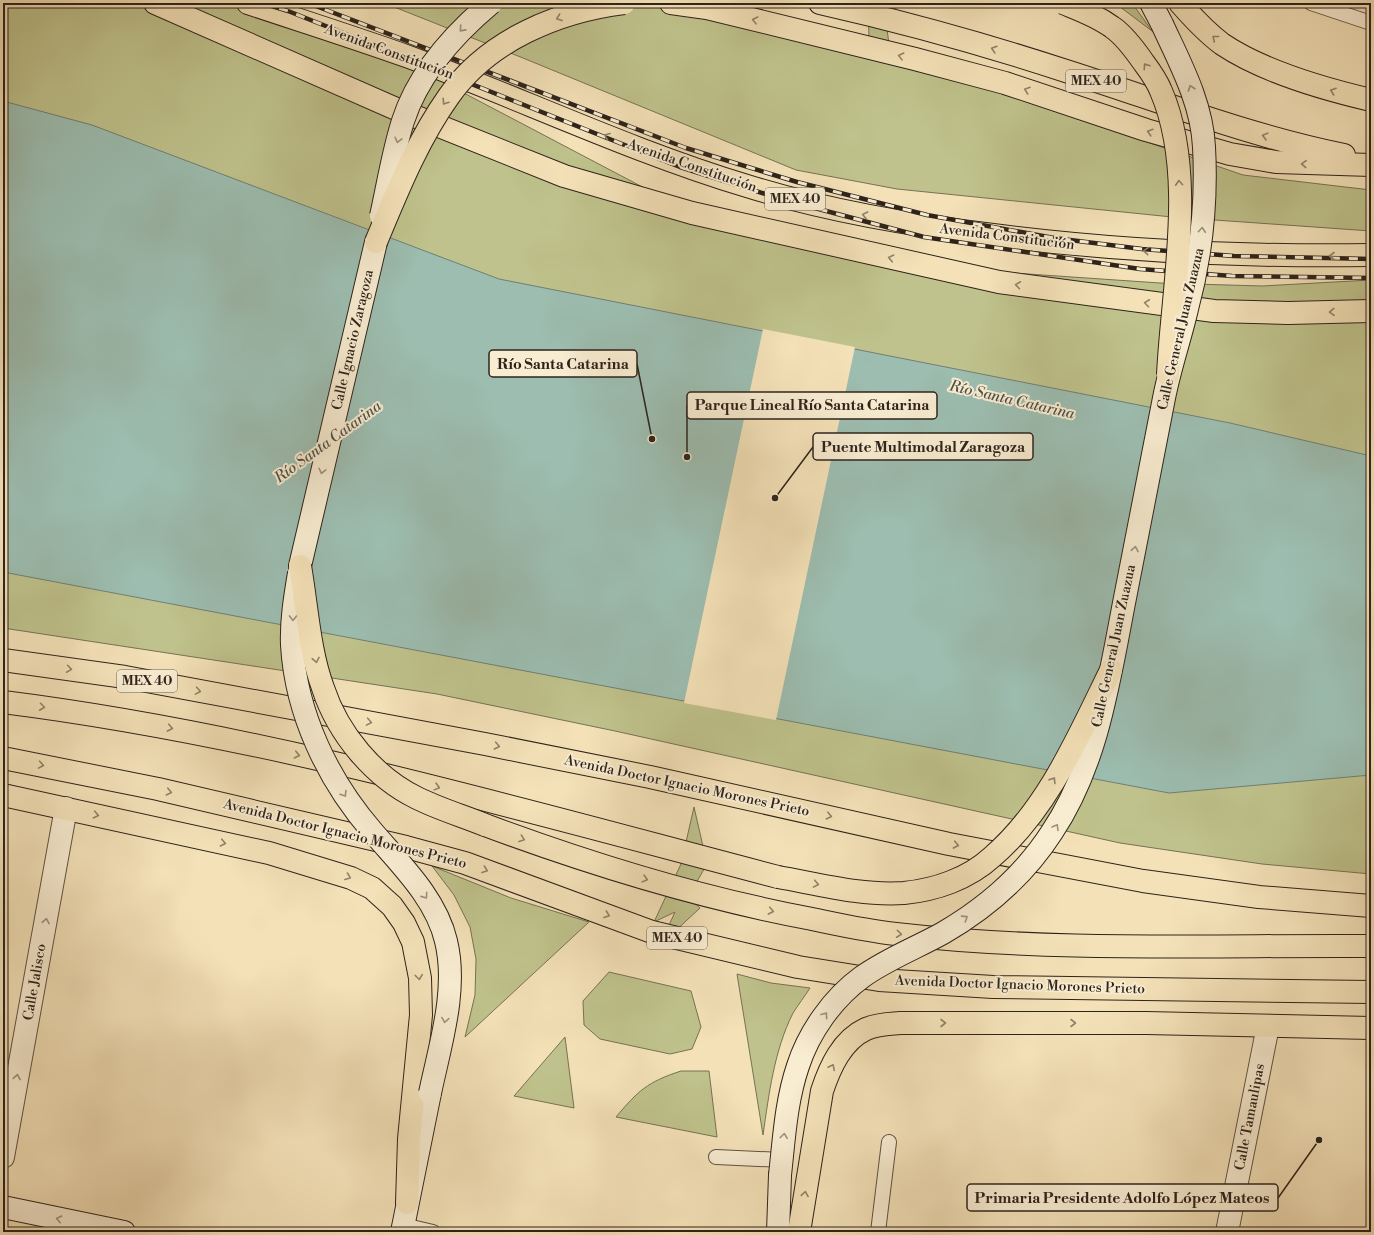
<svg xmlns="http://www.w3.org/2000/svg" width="1374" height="1235" viewBox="0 0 1374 1235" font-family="'Libre Bodoni',serif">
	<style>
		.green { fill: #bfc28c; stroke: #767254 }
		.water { fill: #9cbdb0; stroke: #707f74 }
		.pier { fill: #f4e1b8 }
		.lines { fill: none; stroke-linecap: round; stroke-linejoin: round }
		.lane-casing { stroke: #5f5242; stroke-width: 16 }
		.street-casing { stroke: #5f5242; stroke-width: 24 }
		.secondary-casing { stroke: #2d231b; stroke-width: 24 }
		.highway-casing { stroke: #2d231b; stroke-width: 24 }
		.lane { stroke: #f8ecd1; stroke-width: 14 }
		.street { stroke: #f8ecd1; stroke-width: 22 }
		.secondary { stroke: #f8ecd1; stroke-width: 22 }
		.highway { stroke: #f4e1b8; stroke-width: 22 }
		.rail-casing { stroke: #2d231b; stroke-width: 4.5 }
		.rail { stroke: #f8ecd1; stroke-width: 3; stroke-dasharray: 9; stroke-linecap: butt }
		.secondary-bridge-casing { stroke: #2d231b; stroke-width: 24; stroke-linecap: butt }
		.highway-bridge-casing { stroke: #2d231b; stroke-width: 24; stroke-linecap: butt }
		.secondary-bridge { stroke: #f8ecd1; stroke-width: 22 }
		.highway-bridge { stroke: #f4e1b8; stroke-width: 22 }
		.oneway { stroke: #90826a }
		.oneway2 { stroke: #9d927f }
		.labels { text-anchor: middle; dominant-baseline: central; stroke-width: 4; stroke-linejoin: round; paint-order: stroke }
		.shield { fill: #f8ecd1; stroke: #6a5f52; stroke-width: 1 }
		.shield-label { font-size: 13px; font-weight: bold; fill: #2d231b }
		.street-label { font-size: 14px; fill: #2d231b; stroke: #f8ecd1 }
		.water-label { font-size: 15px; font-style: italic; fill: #4e5148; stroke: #f8ecd1 }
		.leader { fill: none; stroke: #2d231b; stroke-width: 1.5 }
		.callout-dot { fill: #2d231b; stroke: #f8ecd1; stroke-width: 1.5 }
		.callout { fill: #f8ecd1; stroke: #2d231b; stroke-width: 1.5 }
		.callout-label { font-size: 15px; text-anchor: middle; font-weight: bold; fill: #2d231b }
	</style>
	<rect width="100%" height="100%" fill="#f4e1b8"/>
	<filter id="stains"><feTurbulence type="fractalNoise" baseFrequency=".005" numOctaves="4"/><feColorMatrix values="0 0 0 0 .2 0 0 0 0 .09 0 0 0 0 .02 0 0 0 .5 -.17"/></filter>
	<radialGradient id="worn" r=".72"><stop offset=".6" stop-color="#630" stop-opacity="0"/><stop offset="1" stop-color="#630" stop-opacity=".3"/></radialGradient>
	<g class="green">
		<path d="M3,3H262L419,66L460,91L671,202L940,268L1160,283L1262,286L1371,280V874L1262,864L1120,843L615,731L437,694L3,628Z"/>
		<path d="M384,3H685L869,38L868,3H910L891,10L887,29L891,59L935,69L1243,175L1371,190V231L1172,217L897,189L796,170L523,58Z"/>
		<path d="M1115,3H1132L1152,31Z"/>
		<path d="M694,807L707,864L688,897L700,908L660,945L675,912L654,922L681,864Z"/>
		<path d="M432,866L511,898L589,922L465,1037L475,995L476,959L470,927L454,895Z"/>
		<path d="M609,972L691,991L701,1027L692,1049L670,1054L600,1039L584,1025L583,1001Z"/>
		<path d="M737,974L771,983L810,988C805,996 798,1005 793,1013C774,1051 769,1094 763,1135Z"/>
		<path d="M565,1037L574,1108L514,1096Z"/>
		<path d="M681,1071H709L717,1137L616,1117C638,1091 647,1082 681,1071Z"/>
	</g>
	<path class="water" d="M3,101L92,125L499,279L1230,423L1371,456V775L1169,793L3,572Z"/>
	<path class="pier" d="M763,329L855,347L776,720L684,703Z"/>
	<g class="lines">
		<defs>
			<g id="lane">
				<path d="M1311,3L1371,23"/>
				<path d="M716,1157L782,1160"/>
				<path d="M403,1225L433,1232"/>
				<path d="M878,1232L889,1142"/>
			</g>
			<g id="street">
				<path d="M3,1157L66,808"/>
				<path d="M1227,1232L1268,1026"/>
			</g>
			<g id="secondary">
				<path d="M1151,3L1162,24"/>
				<path d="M300,566L376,242"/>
				<path d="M3,1207L124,1232"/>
				<path d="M402,1232L430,1093"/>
				<path d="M778,1232L780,1175"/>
			</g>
			<g id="highway">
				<path d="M155,3L394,108L564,176L692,213L999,282L1214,311L1288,313L1371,311"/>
				<path d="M248,3C302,21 356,38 409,57C522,99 631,151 747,186C827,211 910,225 993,235C1118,251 1244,257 1371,255"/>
				<path d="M671,3L707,8L915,59L1005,83L1146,130L1230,154L1276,162L1371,165"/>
				<path d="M820,3C904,22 987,45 1069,72C1160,101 1250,136 1344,155"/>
				<path d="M1180,3C1193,18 1206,32 1222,44C1262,71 1324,89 1371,100"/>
				<path d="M3,660L125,677L485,744L650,777L949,844L1143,881L1259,897L1371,906"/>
				<path d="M3,702C266,735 522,810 778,877"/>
				<path d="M3,758L158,789L406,847L465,863L652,932L798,967L879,980L993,987L1371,992"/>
				<path d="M3,795L269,853L351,878L372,888L392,906L404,923L413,942L420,978L421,1015L409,1139L407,1203"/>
				<path d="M485,825C590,864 697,897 807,918C836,924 866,931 896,934C1053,952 1213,945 1371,946"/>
				<path d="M799,1232L822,1091C830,1067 842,1040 866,1029C877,1024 889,1024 900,1023H1146L1371,1028"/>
			</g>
		</defs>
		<use href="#lane" class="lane-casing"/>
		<use href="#street" class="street-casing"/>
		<use href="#secondary" class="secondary-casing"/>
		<use href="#highway" class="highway-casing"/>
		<use href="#lane" class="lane"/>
		<use href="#street" class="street"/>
		<use href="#secondary" class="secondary"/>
		<use href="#highway" class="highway"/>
		<defs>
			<g id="rail">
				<path d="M262,3L288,11L680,167L781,199L924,237L1140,269L1232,276L1371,278"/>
				<path d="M308,3L686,148L797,182L927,215L1054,238L1142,249L1234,256L1371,259"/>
			</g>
		</defs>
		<use href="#rail" class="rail-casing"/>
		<use href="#rail" class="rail"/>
		<defs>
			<g id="secondary-bridge">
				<path d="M381,216C388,185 393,152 403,121C418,74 454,34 491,3"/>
				<path d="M299,573C295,597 291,621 292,645C296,714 328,780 372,831C400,864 436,898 446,941C458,990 440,1045 430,1093"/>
				<path d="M780,1175C784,1139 786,1101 798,1066C809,1032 833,998 862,977C887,959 916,948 943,933C986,908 1025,874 1052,832C1097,765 1109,681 1124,603C1137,535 1151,466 1164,398C1170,367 1180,339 1187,309C1201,257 1207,201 1204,147C1202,103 1180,63 1162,24"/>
			</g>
			<g id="highway-bridge">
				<path d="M1063,3C1080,10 1097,16 1112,27C1124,35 1135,50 1144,63C1150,71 1157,81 1161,91C1197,174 1172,288 1168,375"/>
				<path d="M376,242C397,192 417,141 449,96C488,40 559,11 624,3"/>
				<path d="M300,566C307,606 309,650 323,688C338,734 374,777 417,798C439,809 463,816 485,825"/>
				<path d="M778,877C818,884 862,896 904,893C935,890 968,879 992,857C1048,809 1079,735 1111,670"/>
			</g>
		</defs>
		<use href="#secondary-bridge" class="secondary-bridge-casing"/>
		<use href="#highway-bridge" class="highway-bridge-casing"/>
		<use href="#secondary-bridge" class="secondary-bridge"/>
		<use href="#highway-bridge" class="highway-bridge"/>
	</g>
	<defs><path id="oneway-chevron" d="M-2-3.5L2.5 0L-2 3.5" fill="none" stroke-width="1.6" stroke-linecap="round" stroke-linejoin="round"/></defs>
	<g class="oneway">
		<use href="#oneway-chevron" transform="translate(559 18) rotate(160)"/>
		<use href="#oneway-chevron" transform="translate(755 20) rotate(-166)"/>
		<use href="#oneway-chevron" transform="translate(1215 38) rotate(-141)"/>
		<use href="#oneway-chevron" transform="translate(994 49) rotate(-163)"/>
		<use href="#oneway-chevron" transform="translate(901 56) rotate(-166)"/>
		<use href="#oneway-chevron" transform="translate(1146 66) rotate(-124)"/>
		<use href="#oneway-chevron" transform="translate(1027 90) rotate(-161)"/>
		<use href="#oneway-chevron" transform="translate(1333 91) rotate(-161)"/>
		<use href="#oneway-chevron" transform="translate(445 102) rotate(123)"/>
		<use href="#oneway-chevron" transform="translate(1150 132) rotate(-163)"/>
		<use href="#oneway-chevron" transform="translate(607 136) rotate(-159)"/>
		<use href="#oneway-chevron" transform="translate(1265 136) rotate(-165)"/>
		<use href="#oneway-chevron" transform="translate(1304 164) rotate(-177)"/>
		<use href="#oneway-chevron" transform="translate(1179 183) rotate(-94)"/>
		<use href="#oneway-chevron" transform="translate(865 215) rotate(-169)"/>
		<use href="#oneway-chevron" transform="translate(1146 251) rotate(-176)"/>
		<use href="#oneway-chevron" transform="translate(1332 256) rotate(-180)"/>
		<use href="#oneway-chevron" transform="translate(891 258) rotate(-168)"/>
		<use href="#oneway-chevron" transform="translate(1018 285) rotate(-172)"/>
		<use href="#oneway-chevron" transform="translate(1147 303) rotate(-173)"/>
		<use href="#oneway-chevron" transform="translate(1332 312) rotate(178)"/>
		<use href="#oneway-chevron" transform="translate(316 660) rotate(79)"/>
		<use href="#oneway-chevron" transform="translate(69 669) rotate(8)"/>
		<use href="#oneway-chevron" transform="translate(198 691) rotate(10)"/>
		<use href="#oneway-chevron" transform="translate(42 707) rotate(7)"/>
		<use href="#oneway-chevron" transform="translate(369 722) rotate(10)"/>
		<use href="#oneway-chevron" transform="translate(170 728) rotate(11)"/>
		<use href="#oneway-chevron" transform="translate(497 746) rotate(11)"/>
		<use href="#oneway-chevron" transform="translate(297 755) rotate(13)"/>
		<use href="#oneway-chevron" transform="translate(41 765) rotate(10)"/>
		<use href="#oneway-chevron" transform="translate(1053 780) rotate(-58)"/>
		<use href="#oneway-chevron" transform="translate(437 787) rotate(15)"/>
		<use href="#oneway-chevron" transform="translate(169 792) rotate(13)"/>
		<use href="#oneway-chevron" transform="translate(96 815) rotate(12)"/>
		<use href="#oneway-chevron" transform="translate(829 816) rotate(13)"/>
		<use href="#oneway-chevron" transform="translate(522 839) rotate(20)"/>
		<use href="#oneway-chevron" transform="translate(223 843) rotate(12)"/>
		<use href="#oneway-chevron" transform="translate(956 845) rotate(11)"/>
		<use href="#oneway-chevron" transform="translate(485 870) rotate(20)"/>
		<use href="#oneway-chevron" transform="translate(348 877) rotate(21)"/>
		<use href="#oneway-chevron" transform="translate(645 879) rotate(15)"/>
		<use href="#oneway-chevron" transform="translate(816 884) rotate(10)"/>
		<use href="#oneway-chevron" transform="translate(771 911) rotate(11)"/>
		<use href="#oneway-chevron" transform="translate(607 915) rotate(20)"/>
		<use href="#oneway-chevron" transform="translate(899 934) rotate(6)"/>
		<use href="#oneway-chevron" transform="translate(419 977) rotate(83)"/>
		<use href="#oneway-chevron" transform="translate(943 1023)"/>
		<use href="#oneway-chevron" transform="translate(1073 1023)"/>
		<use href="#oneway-chevron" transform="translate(832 1067) rotate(-63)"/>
		<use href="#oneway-chevron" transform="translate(805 1194) rotate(-81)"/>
	</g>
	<g class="oneway2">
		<use href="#oneway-chevron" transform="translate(462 29) rotate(132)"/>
		<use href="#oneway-chevron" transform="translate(1191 88) rotate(-109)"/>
		<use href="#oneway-chevron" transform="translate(398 140) rotate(104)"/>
		<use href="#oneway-chevron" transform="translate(1202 230) rotate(-85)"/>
		<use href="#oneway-chevron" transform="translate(322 471) rotate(103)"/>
		<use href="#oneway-chevron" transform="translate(1135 549) rotate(-79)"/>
		<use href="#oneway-chevron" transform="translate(293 618) rotate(91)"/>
		<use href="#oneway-chevron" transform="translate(344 794) rotate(58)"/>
		<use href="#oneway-chevron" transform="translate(1056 827) rotate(-59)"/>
		<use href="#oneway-chevron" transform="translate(425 896) rotate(55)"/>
		<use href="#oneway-chevron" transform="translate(965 918) rotate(-33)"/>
		<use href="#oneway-chevron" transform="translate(46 921) rotate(-80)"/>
		<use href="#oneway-chevron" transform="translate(825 1015) rotate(-54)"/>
		<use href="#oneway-chevron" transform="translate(445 1020) rotate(99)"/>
		<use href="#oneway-chevron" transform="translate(17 1077) rotate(-80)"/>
		<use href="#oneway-chevron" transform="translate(784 1136) rotate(-83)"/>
		<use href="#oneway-chevron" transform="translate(59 1219) rotate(-168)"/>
	</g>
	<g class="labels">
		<g class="shield">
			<rect x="1066" y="70" width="60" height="22" rx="3"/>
			<rect x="765" y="188" width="60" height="22" rx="3"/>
			<rect x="117" y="670" width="60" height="22" rx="3"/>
			<rect x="647" y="927" width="60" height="22" rx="3"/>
		</g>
		<g class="shield-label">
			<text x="1096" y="81">MEX 40</text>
			<text x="795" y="199">MEX 40</text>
			<text x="147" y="681">MEX 40</text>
			<text x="677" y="938">MEX 40</text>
		</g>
		<g class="street-label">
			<text transform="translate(389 52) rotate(20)">Avenida Constitución</text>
			<text transform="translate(692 166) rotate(19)">Avenida Constitución</text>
			<text transform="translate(1007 237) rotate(7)">Avenida Constitución</text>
			<text transform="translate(1181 329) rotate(-77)">Calle General Juan Zuazua</text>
			<text transform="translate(353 340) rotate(-77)">Calle Ignacio Zaragoza</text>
			<text transform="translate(1114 646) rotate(-78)">Calle General Juan Zuazua</text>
			<text transform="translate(687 786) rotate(12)">Avenida Doctor Ignacio Morones Prieto</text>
			<text transform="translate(345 834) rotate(14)">Avenida Doctor Ignacio Morones Prieto</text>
			<text transform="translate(35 982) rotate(-80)">Calle Jalisco</text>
			<text transform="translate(1020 985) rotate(2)">Avenida Doctor Ignacio Morones Prieto</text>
			<text transform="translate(1250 1117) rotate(-79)">Calle Tamaulipas</text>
		</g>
		<g class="water-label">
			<text transform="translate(1012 400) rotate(13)">Río Santa Catarina</text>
			<text transform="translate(328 442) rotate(-36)">Río Santa Catarina</text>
		</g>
	</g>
	<path class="leader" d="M652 439L637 364M687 457L687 405M775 498L813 447M1319 1140L1278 1198"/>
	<g class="callout-dot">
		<circle cx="652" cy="439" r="4"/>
		<circle cx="687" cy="457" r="4"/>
		<circle cx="775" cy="498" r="4"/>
		<circle cx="1319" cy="1140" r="4"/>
	</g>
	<g class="callout">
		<rect x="489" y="350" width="148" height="27" rx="4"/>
		<rect x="687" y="392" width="250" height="27" rx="4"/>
		<rect x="813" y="433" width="220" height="27" rx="4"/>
		<rect x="967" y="1184" width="311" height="27" rx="4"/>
	</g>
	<g class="callout-label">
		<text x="563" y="369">Río Santa Catarina</text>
		<text x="812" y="410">Parque Lineal Río Santa Catarina</text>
		<text x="923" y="452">Puente Multimodal Zaragoza</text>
		<text x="1122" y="1203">Primaria Presidente Adolfo López Mateos</text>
	</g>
	<rect width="1374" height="1235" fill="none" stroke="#f4e1b8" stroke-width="16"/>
	<rect x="4" y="4" width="1366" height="1227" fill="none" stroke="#2d231b" stroke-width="2"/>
	<rect x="8" y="8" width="1358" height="1219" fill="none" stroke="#2d231b"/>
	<rect width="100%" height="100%" filter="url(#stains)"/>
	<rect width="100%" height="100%" fill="url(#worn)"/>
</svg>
